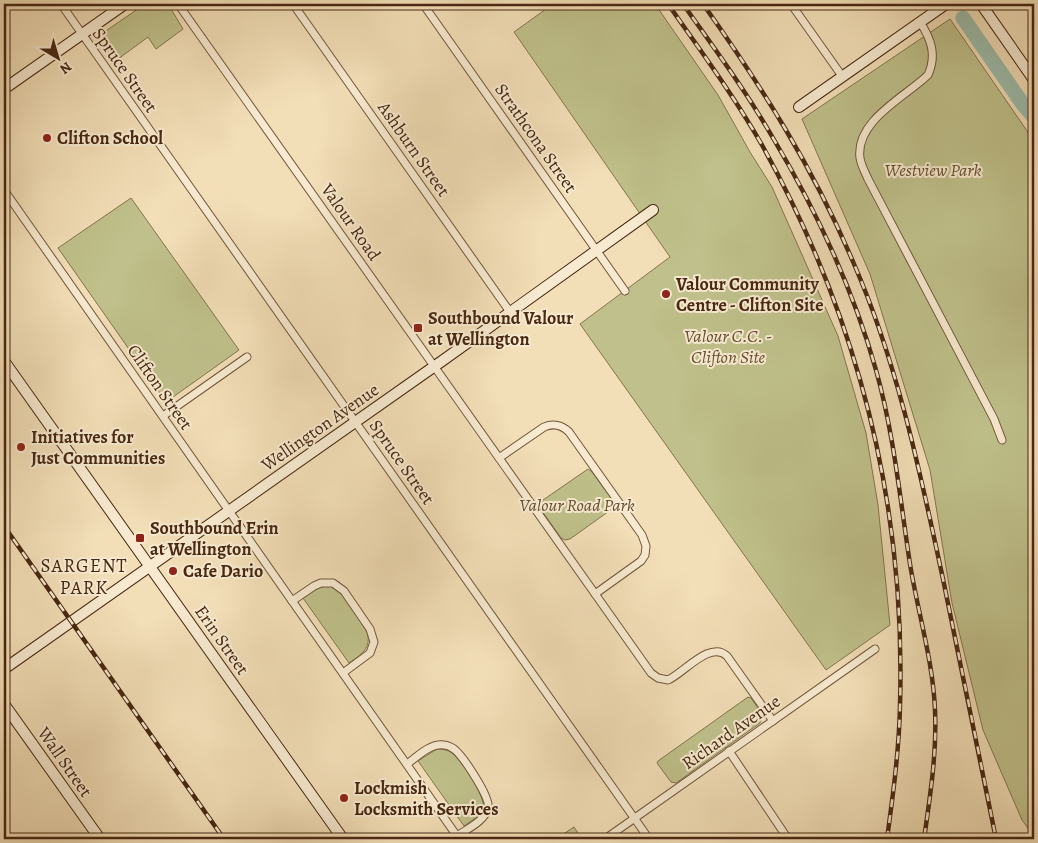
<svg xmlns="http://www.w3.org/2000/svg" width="1038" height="843" viewBox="0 0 1038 843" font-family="Alegreya,serif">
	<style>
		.green { fill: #bfc08b; stroke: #84744e }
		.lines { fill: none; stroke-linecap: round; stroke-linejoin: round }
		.river { stroke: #9cbcab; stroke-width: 15 }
		.street-casing { stroke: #72563b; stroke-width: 9 }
		.secondary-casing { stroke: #482812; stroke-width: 12 }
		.street { stroke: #f7ead0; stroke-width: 7 }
		.secondary { stroke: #f7ead0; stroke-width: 10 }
		.rail-casing { stroke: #482812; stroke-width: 4.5 }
		.rail { stroke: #f7ead0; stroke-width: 2.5; stroke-dasharray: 8; stroke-linecap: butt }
		.poi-dot { fill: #8f2418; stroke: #f7ead0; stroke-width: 2 }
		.labels { text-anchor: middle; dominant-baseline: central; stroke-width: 4; stroke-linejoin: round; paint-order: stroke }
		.street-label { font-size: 18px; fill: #482812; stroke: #f7ead0 }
		.poi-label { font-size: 18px; font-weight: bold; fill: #482812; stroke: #f7ead0; text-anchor: start }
		.park-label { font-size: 18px; font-style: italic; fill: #664e30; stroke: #f7ead0 }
		.neighbourhood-label { font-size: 19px; letter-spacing: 1px; fill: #482812; stroke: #f7ead0 }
	</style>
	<rect width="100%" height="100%" fill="#f2deb7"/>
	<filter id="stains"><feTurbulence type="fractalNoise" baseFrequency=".004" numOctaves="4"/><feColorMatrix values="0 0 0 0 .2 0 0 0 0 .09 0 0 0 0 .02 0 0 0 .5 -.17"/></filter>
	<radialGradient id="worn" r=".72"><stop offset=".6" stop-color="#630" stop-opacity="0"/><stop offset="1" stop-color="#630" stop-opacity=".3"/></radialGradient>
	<g class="green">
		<path d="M145,4H168L183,29L156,49L148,37L114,62L97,37Z"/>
		<path d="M553,4H655L718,95L750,152L772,187L838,336L866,433L878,505L890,625L826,670L580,324L670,257L514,32Z"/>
		<path d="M950,19L1034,141V836L1022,820L983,730L952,603L930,470L870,274L802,119Z"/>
		<path d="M131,198L239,350L166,402L58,248Z"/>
		<path d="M588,469L592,472L614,502L615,506L612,509L570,539L565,540L561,538L540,508V504L543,500Z"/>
		<path d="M329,586C345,591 358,618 367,632C372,648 361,655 349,663L303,598L320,587Z"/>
		<path d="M748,697L751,698L762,714L763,716L760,723L676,783L671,782L657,763L658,761Z"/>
		<path d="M437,749C443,749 448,750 452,753C461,760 486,797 483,807C481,816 471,821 464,826L418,761Z"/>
		<path d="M574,827L582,839H556Z"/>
	</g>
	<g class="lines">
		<path class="river" d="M963,18L1022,103L1034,117"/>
		<defs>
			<g id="street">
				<path d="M61,4L649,839"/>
				<path d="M178,4L651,673L658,678L668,680C684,673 710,640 727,656L773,721"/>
				<path d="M293,4L510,312"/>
				<path d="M423,4L625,291"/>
				<path d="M791,4L842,76"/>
				<path d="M920,22C931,39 937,55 928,75C905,97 855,121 860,158C861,165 865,172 868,179L994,419L1002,440"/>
				<path d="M4,190L459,839"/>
				<path d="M163,416L247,357"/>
				<path d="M499,458L544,427C553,423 562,425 569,432L642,535L646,546L645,555L641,561L595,594"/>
				<path d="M292,601L314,586L321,583H333L344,591L370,629L374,642L370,653L343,673"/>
				<path d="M729,751L788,839"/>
				<path d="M407,764C417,757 430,743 444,745C448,745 451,747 454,749C463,756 491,798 488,808C485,821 467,829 457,836"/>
				<path d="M605,839L875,649"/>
			</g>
			<g id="secondary">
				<path d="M981,4L1034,80"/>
				<path d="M4,89L125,4"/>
				<path d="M799,107L946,4"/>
				<path d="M4,361L343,839"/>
				<path d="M4,669L442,361L653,210"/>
				<path d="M4,704L100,839"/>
			</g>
		</defs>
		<use href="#street" class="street-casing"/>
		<use href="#secondary" class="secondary-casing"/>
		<use href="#street" class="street"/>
		<use href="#secondary" class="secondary"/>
		<defs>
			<g id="rail">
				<path d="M668,4C700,50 734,96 762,145C859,319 906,507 900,706C899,751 893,795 887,839"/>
				<path d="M683,4C714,48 746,91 773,138C816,210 853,289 876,370C894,434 900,499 910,564C918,613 933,661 935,710C937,753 930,797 924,839"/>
				<path d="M703,4C762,87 814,169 854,264C898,365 920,472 943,579C961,666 979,753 996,839"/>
				<path d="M4,526L224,839"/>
			</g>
		</defs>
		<use href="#rail" class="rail-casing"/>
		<use href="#rail" class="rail"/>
	</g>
	<g class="poi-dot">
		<circle cx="47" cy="138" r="5"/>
		<circle cx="666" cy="294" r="5"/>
		<rect x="413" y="323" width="10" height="10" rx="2.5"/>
		<circle cx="21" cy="447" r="5"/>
		<rect x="135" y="533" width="10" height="10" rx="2.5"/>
		<circle cx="173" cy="571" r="5"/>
		<circle cx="344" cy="798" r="5"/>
	</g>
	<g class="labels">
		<g class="street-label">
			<text transform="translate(125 70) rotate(55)">Spruce Street</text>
			<text transform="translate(536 138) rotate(55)">Strathcona Street</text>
			<text transform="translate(414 149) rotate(55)">Ashburn Street</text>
			<text transform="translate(351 222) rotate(55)">Valour Road</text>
			<text transform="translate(160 387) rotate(55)">Clifton Street</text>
			<text transform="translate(320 427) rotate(-35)">Wellington Avenue</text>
			<text transform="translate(402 462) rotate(55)">Spruce Street</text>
			<text transform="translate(222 640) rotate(55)">Erin Street</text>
			<text transform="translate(731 732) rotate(-35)">Richard Avenue</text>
			<text transform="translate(65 762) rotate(55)">Wall Street</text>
		</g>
		<g class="poi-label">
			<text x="57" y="138">Clifton School</text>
			<text x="676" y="284">Valour Community<tspan x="676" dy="21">Centre - Clifton Site</tspan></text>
			<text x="428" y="318">Southbound Valour<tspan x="428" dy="21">at Wellington</tspan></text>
			<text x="31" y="437">Initiatives for<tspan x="31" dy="21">Just Communities</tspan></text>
			<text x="150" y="528">Southbound Erin<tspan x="150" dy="21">at Wellington</tspan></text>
			<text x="183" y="571">Cafe Dario</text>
			<text x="354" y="788">Lockmish<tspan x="354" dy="21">Locksmith Services</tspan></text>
		</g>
		<g class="park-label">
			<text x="933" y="170">Westview Park</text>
			<text x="728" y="336">Valour C.C. -<tspan x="728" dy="21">Clifton Site</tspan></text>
			<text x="577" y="505">Valour Road Park</text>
		</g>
		<g class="neighbourhood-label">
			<text x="84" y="566">SARGENT<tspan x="84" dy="22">PARK</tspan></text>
		</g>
	</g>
	<rect width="1038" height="843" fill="none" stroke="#f2deb7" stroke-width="20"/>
	<rect x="5" y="5" width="1028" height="833" fill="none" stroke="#482812" stroke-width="2.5"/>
	<rect x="10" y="10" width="1018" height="823" fill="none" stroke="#482812"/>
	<g transform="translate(58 58) rotate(142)" stroke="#f7ead0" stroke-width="4" paint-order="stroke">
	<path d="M0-4L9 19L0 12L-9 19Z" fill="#482812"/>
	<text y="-8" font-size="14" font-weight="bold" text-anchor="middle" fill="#482812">N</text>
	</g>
	<rect width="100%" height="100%" filter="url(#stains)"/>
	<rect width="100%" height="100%" fill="url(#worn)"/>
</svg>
